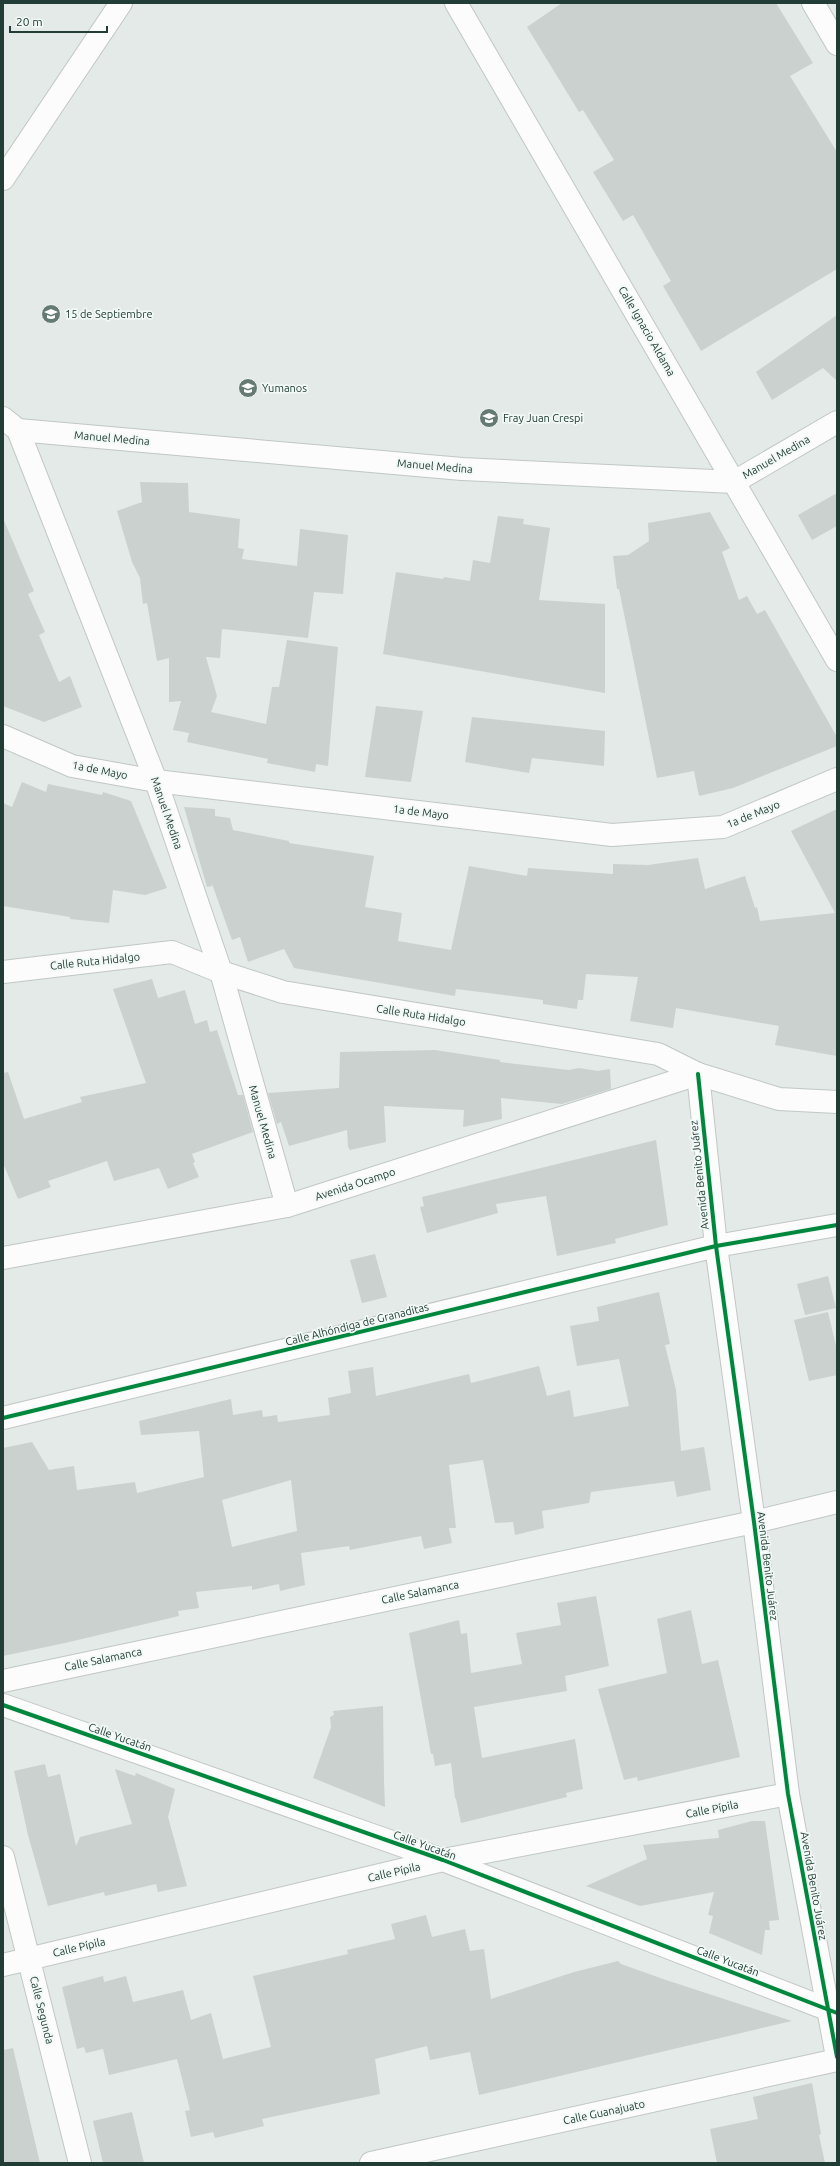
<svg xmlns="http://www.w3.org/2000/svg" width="840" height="2166" viewBox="0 0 840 2166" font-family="Ubuntu,sans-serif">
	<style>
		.building { fill: #cbd1cf; fill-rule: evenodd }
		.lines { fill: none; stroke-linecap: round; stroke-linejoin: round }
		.minor-casing { stroke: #c1c7c4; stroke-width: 24 }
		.minor { stroke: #fbfcfb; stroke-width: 22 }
		.cycleway-casing { stroke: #f2f8f5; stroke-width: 6 }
		.cycleway { stroke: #00873e; stroke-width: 4 }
		.labels { text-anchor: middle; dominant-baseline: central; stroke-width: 3.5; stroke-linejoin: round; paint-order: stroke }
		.poi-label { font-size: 11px; fill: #223d36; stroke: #f2f8f5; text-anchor: start }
		.street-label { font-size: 11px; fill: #223d36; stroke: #f2f8f5 }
	</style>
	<rect width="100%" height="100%" fill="#e4eae7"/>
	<g class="building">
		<path d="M562,3H776L813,63L790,76L837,152V269L701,351L663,286L671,281L633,215L623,221L593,172L614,160L583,110L579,112L527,27Z"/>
		<path d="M837,315V381L823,368L772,400L756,372Z"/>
		<path d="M140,482L188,483L189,512L240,519L238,548L244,549L242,559L297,566L300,529L348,535L343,594L314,592L308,638L222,629L220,658L206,657L217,696L211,712L266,724L272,687H279L287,640L338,647L328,766L316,764L315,772L267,763L268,759L187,742L189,733L173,730L181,701L169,702V658L157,661L147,603L143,604L140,578L132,562L117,511L142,502Z"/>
		<path d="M837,493V526L812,540L798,515Z"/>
		<path d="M710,512L730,548L722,552L739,600L747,596L757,614L765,610L837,737V746L733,788L699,796L694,771L657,778L619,589H617L613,556L628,555L649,541L648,523Z"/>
		<path d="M498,516L524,519L523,524L550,528L539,600L605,604V693L383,654L396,572L443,579L444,577L470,581L473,560L490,563Z"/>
		<path d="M3,518L34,591L28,594L45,632L39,635L59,682L70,676L82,707L44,722L3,706Z"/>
		<path d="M376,706L423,711L411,782L365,777Z"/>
		<path d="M472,717L605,731L604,766L532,758L529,773L465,762Z"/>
		<path d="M22,782L46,792L48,784L102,795L103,792L131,801L167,888L145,895L113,890L109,923L70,919V917L3,906V803L12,807Z"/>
		<path d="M184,807L215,809V816L230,818L233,830L289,841V843L374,856L365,907L402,913L398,941L451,950L469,866L527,876L528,868L613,874V864L648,865L698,858L705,889L745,876L755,908L757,907L760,921L835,913L791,831L837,809V1056L775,1045L779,1026L676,1008L673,1028L630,1021L638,977L586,974L583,1000H578L577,1009L543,1004V1000L456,989L455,996L294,968L284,949L248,962L240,937L232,940L212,884V886L207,887Z"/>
		<path d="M152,979L158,998L185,990L195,1024L207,1020L210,1032L217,1030L238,1095H243L253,1132L192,1154L195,1162L193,1163L199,1177L168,1189L159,1168L114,1181L107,1161L48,1181L51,1187L18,1199L3,1163V1073L8,1072L24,1119L82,1102L80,1097L146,1083L113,989Z"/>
		<path d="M435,1050L500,1060V1062L569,1070L579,1068L598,1071L610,1069L611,1089L562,1104L501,1098L502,1119L463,1127L464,1110L384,1106L386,1142L350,1150L348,1147L347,1130L289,1146L281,1122L277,1124L268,1093L339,1088L340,1052Z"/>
		<path d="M656,1140L668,1225L615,1239L616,1243L557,1256L546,1196L496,1204L498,1213L427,1233L420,1207L424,1206L422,1197Z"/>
		<path d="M375,1254L387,1297L362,1303L350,1260Z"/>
		<path d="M828,1276L836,1308L805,1315L797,1284Z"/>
		<path d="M659,1292L670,1344L665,1345L676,1390L681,1451L704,1447L711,1490L677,1497L674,1481L591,1492L589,1503L542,1511L544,1528L515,1535L513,1522L495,1523L483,1460L449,1465L456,1528H449L452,1543L424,1549L421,1536L350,1550L349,1546L301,1553L305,1585L280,1591L279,1584L252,1590V1586L196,1592L199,1608L178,1611L179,1616L65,1643L3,1656V1448L32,1442L49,1470L74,1466L77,1490L135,1482L137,1493L204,1477L199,1431L141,1435L139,1421L231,1399L233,1415L262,1410L263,1417L277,1415L278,1422L330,1415L328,1398L351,1393L348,1371L373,1367L376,1396L469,1374L471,1383L539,1366L547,1396L570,1390L574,1417L629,1406L619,1359L577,1366L570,1326L599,1321L597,1307ZM291,1480L297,1531L232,1547L222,1500Z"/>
		<path d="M828,1312L837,1350V1375L809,1381L794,1320Z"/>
		<path d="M596,1596L609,1666L565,1676L567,1691L474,1707L482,1758L575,1739L583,1789L566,1793L567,1797L461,1823L456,1799L455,1798L451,1763L435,1766L433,1754H431L409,1633L459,1620L461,1634L467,1633L471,1673L522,1664L516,1633L561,1625L557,1603Z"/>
		<path d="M691,1610L702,1664L718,1660L740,1757L638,1781L637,1777L624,1780L598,1689L667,1673L657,1619Z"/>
		<path d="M383,1706L384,1780L385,1807L313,1778L331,1727L330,1717L334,1715L333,1711Z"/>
		<path d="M45,1764L48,1777L60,1774L76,1846L80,1837L132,1824L115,1769L135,1776L136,1773L175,1789L168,1817L187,1886L158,1892L156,1884L105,1896L104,1892L48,1906L28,1835L14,1771Z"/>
		<path d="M752,1821H765L779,1920L769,1921L770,1930H765L762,1955L709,1933L713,1916L708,1915L714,1892L640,1906L586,1886L647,1859L643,1845L719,1838L718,1830Z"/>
		<path d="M426,1915L432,1937L465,1929L470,1951L484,1949L491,1999L574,1972L618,1961L621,1964L666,1980L792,2021L479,2095L470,2052L430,2060L427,2046L375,2059L380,2094L262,2119L264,2126L215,2138L213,2132L191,2137L185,2111L190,2110L177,2059L109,2075L103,2049L86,2053L84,2047L77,2049L62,1987L103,1976L104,1982L126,1976L133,2002L183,1990L191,2020L211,2013L223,2059L271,2047L253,1976L348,1954L347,1950L395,1939L391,1924Z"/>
		<path d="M13,2048L35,2142L40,2163H3V2050Z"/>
		<path d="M812,2083L821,2134L819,2135L825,2163H717L710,2129L758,2119L753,2097Z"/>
		<path d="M132,2112L144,2163H103L93,2121Z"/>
	</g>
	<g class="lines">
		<defs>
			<g id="minor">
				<path d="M456,3L837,660"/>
				<path d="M813,3L837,44"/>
				<path d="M3,179L121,3"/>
				<path d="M3,418L18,430L156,781L221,972L287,1206"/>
				<path d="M18,430L462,469L734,482L837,422"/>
				<path d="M3,736L72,766L156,781L612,835L723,827L837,779"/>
				<path d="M3,972L172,952L221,972L283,992L658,1054L698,1074L779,1099L837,1102"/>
				<path d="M698,1074L716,1246L754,1522L788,1794L837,2057"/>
				<path d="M3,1258L287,1206L698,1074"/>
				<path d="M3,1418L716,1246L837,1225"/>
				<path d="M3,1681L754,1522L837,1502"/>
				<path d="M3,1705L443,1860L837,2013"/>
				<path d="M3,1857L80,2163"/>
				<path d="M3,1965L443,1860L788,1794"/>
				<path d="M371,2163L837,2060"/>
			</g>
		</defs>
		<use href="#minor" class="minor-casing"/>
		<use href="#minor" class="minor"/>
		<defs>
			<g id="cycleway">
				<path d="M698,1074L716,1246L754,1522L788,1794L837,2057"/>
				<path d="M3,1418L716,1246L837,1225"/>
				<path d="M3,1705L443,1860L837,2013"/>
			</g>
		</defs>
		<use href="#cycleway" class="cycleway-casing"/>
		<use href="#cycleway" class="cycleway"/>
	</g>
	<defs>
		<symbol id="school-disc" viewBox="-11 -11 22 22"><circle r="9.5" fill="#667a74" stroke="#f2f8f5"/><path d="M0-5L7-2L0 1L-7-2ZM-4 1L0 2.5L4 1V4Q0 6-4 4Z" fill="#fff"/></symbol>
	</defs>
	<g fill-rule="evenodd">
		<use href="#school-disc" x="40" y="303" width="22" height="22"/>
		<use href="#school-disc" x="237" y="377" width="22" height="22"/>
		<use href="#school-disc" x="478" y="407" width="22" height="22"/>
	</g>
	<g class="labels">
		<g class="poi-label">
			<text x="65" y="314">15 de Septiembre</text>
			<text x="262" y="388">Yumanos</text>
			<text x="503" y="418">Fray Juan Crespi</text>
		</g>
		<g class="street-label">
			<text transform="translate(647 331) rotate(60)">Calle Ignacio Aldama</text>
			<text transform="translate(112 438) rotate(5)">Manuel Medina</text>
			<text transform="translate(776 457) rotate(-30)">Manuel Medina</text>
			<text transform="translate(435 466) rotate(5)">Manuel Medina</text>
			<text transform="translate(100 770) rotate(11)">1a de Mayo</text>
			<text transform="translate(421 812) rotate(7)">1a de Mayo</text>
			<text transform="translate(167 813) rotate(71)">Manuel Medina</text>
			<text transform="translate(753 814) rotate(-22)">1a de Mayo</text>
			<text transform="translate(95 961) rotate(-6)">Calle Ruta Hidalgo</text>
			<text transform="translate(421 1015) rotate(9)">Calle Ruta Hidalgo</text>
			<text transform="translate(263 1122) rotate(74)">Manuel Medina</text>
			<text transform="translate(699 1175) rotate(-96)">Avenida Benito Juárez</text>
			<text transform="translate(355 1184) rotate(-18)">Avenida Ocampo</text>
			<text transform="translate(357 1324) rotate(-14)">Calle Alhóndiga de Granaditas</text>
			<text transform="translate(768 1566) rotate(83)">Avenida Benito Juárez</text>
			<text transform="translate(420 1592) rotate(-12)">Calle Salamanca</text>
			<text transform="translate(103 1659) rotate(-12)">Calle Salamanca</text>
			<text transform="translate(120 1737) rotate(19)">Calle Yucatán</text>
			<text transform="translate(712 1809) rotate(-11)">Calle Pípila</text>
			<text transform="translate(425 1845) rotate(20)">Calle Yucatán</text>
			<text transform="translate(394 1872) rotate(-13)">Calle Pípila</text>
			<text transform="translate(814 1886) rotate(80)">Avenida Benito Juárez</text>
			<text transform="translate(79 1947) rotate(-13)">Calle Pípila</text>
			<text transform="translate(728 1961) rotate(21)">Calle Yucatán</text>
			<text transform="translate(42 2010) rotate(76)">Calle Segunda</text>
			<text transform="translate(604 2112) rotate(-12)">Calle Guanajuato</text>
		</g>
	</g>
	<rect width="840" height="2166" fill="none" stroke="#223d36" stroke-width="8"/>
	<path d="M10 26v6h97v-6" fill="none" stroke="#223d36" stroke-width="2"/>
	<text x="16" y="26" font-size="12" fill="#223d36" stroke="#f2f8f5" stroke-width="3" paint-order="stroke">20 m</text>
</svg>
